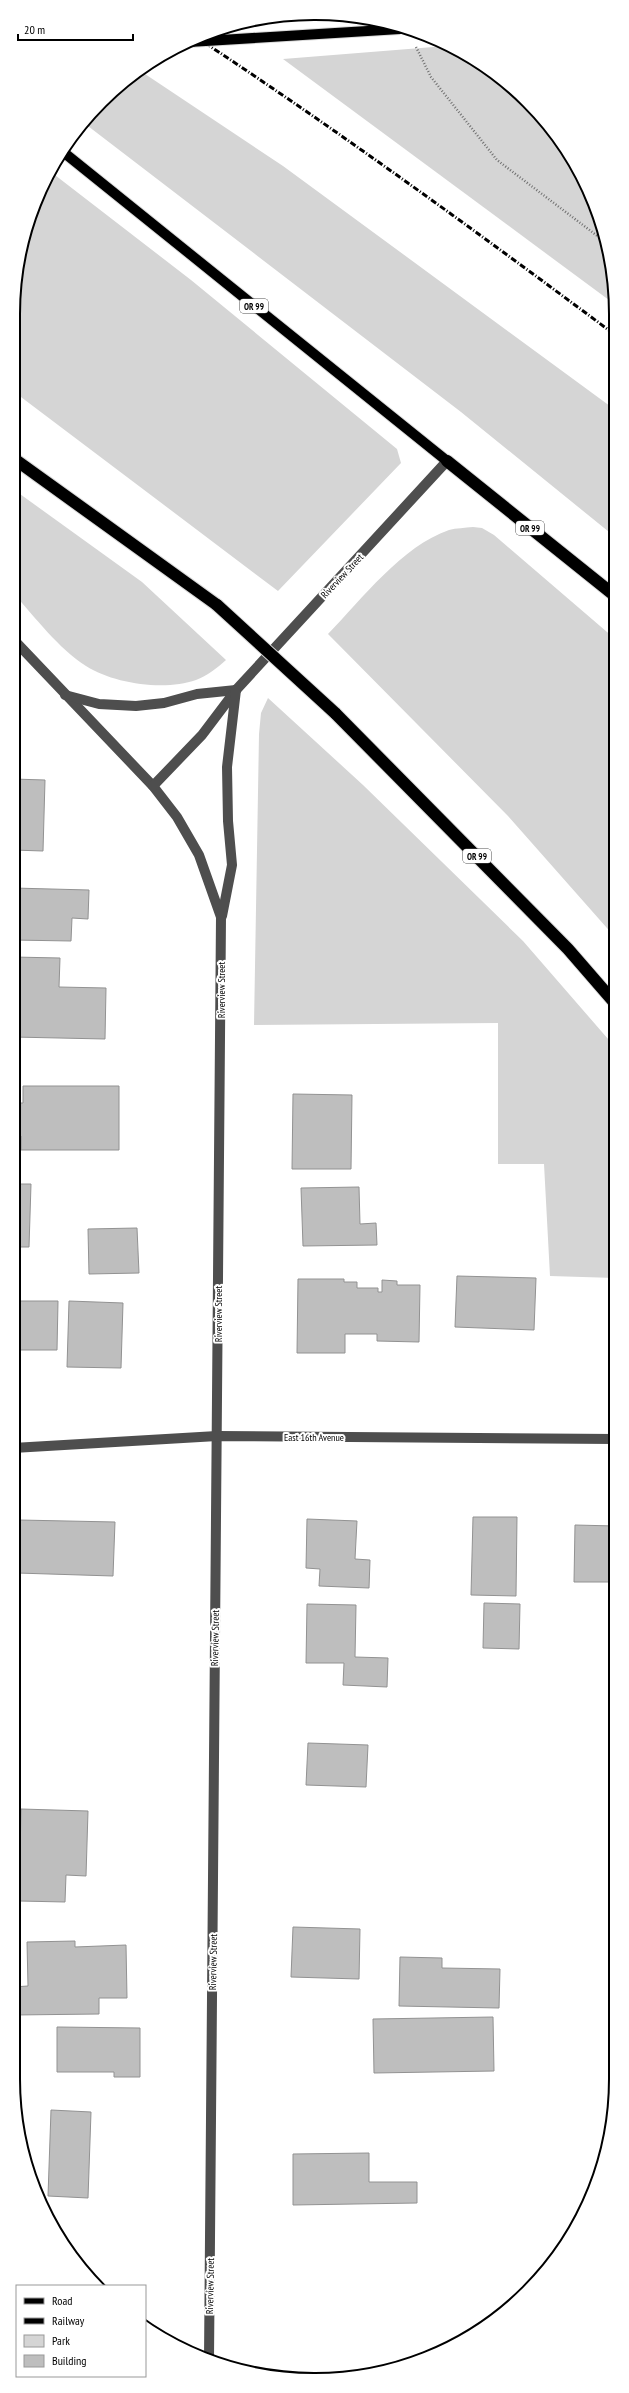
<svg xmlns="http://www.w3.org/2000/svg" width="629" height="2393" viewBox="0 0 629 2393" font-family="'PT Sans Narrow',sans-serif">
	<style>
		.green { fill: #d5d5d5 }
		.building { fill: #bebebe; stroke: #929292 }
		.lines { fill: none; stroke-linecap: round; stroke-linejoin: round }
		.major-casing { stroke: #dbdbdb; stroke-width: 12 }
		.highway-casing { stroke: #dbdbdb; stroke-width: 14 }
		.path { stroke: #707070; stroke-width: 2.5; stroke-dasharray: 1 2; stroke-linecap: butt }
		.minor { stroke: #4e4e4e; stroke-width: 10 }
		.major { stroke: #000; stroke-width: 10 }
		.highway { stroke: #000; stroke-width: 12 }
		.rail { stroke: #000; stroke-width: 3; stroke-dasharray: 6 2 1 2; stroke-linecap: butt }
		.major-bridge-casing { stroke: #dbdbdb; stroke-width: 12; stroke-linecap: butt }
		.highway-bridge-casing { stroke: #dbdbdb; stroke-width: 14; stroke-linecap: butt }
		.major-bridge { stroke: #000; stroke-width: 10 }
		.highway-bridge { stroke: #000; stroke-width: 12 }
		.labels { text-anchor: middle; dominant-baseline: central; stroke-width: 4; stroke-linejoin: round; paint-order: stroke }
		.shield { fill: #fff; stroke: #4c4c4c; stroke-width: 1 }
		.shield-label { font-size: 9px; font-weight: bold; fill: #000 }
		.street-label { font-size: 10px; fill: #000; stroke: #fff }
		.rim { fill: none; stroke: #000; stroke-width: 2 }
	</style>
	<rect width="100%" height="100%" fill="#fff"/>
	<g class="green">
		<path d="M446,46L465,53L541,116L593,199L613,275V303L283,59Z"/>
		<path d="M139,70L283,166L614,409V536L461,412L84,123L101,101Z"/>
		<path d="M51,172L191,280L397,449L401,463L278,591L13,391C13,310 11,246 51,172Z"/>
		<path d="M13,489L142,582L226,660C217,668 207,676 196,680C165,691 114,684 86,666C58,648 36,618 13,593Z"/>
		<path d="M473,527L482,528L494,535L614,638V936L508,816L328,634C362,599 402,546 449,530C456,528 465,528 473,527Z"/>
		<path d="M268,698L363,785L523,941L615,1047V1278L550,1276L544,1164H498V1023L254,1025L259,734L261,713Z"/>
	</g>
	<g class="building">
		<path d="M13,779L45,780L43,851L13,850Z"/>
		<path d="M13,888L89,890L88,919L72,918L71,941L13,940Z"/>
		<path d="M13,957L60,958L59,987L106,988L105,1039L13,1037Z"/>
		<path d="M23,1086H119V1150H21V1136H13V1103H23Z"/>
		<path d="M293,1094L352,1095L351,1169H292Z"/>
		<path d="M13,1184H31L29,1247H13Z"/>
		<path d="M359,1187L360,1224L376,1223L377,1245L303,1246L301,1188Z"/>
		<path d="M137,1228L139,1273L89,1274L88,1229Z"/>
		<path d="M457,1276L536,1278L534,1330L455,1327Z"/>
		<path d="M298,1279H344V1282H357V1288H378V1292H382V1280L397,1281V1285H420L419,1342L377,1341V1334H345V1353H297Z"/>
		<path d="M18,1301H58L57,1350H17Z"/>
		<path d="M69,1301L123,1303L121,1368L67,1367Z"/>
		<path d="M473,1517H517L516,1596L471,1595Z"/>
		<path d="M307,1519L357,1521L355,1559L370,1560L369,1588L319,1586L320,1569L306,1568Z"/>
		<path d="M19,1520L115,1522L113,1576L17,1573Z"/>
		<path d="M575,1525L615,1526V1582H574Z"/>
		<path d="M484,1603L520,1604L519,1649L483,1648Z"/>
		<path d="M307,1604L356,1605L355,1657L388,1658L387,1687L343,1685L344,1663H306Z"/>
		<path d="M308,1743L368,1745L366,1787L306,1785Z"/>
		<path d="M21,1809L88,1811L86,1876L66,1875L65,1902L19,1901Z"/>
		<path d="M293,1927L360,1929L359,1979L291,1977Z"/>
		<path d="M75,1941V1947L126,1945L127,1998H99V2014L14,2015L13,1987L28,1986L27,1942Z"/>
		<path d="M400,1957L442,1958V1968L500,1969L499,2008L399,2006Z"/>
		<path d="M493,2017L494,2071L374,2073L373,2019Z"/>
		<path d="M613,2021H616V2067L613,2066Z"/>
		<path d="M57,2027L140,2028V2077H114V2072H57Z"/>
		<path d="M51,2110L91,2112L88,2198L48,2196Z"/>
		<path d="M369,2153V2182H417V2203L293,2205V2154Z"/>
	</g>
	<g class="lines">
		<defs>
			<path id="major" d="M62,151L447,461"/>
			<g id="highway">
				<path d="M13,458L217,605"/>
				<path d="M447,461L614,595"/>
				<path d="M335,713L568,949L614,1002"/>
			</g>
		</defs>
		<use href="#major" class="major-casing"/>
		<use href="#highway" class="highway-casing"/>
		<path class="path" d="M416,47L431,77L497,160L604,241"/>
		<g class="minor">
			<path d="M13,639L153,786L177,817L199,855L221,917L209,2359"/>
			<path d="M65,695L99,704L136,706L164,703L197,694L236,690"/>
			<path d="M153,786L202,735L236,690L447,461"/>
			<path d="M222,916L232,865L228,821L227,767L236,690"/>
			<path d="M13,1448L217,1436L615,1439"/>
		</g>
		<use href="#major" class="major"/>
		<use href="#highway" class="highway"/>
		<path class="rail" d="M196,37C339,131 477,232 614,334"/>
		<defs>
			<path id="major-bridge" d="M189,42L400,29"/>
			<path id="highway-bridge" d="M217,605L335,713"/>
		</defs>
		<use href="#major-bridge" class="major-bridge-casing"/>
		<use href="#highway-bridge" class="highway-bridge-casing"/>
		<use href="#major-bridge" class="major-bridge"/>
		<use href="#highway-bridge" class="highway-bridge"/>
	</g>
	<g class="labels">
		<g class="shield">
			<rect x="240" y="299" width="28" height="14" rx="3"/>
			<rect x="516" y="521" width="28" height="14" rx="3"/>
			<rect x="463" y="849" width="28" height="14" rx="3"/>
		</g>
		<g class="shield-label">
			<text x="254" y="306">OR 99</text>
			<text x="530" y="528">OR 99</text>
			<text x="477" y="856">OR 99</text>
		</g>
		<g class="street-label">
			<text transform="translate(342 576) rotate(-47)">Riverview Street</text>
			<text transform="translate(221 990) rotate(-90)">Riverview Street</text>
			<text transform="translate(218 1314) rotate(-90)">Riverview Street</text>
			<text x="314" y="1437">East 16th Avenue</text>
			<text transform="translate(215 1638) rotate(-89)">Riverview Street</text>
			<text transform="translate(213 1962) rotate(-89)">Riverview Street</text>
			<text transform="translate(210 2286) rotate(-89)">Riverview Street</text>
		</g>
	</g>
	<path d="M0 0H629V2393H0ZM314 20H315A294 294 0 0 1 609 314V2079A294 294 0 0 1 315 2373H314A294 294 0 0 1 20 2079V314A294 294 0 0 1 314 20Z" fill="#fff" fill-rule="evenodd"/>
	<path class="rim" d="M314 20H315A294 294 0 0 1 609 314V2079A294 294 0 0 1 315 2373H314A294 294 0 0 1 20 2079V314A294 294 0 0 1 314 20Z"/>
	<rect x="16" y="2285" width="130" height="92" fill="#ffffff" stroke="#999999"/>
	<rect x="24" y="2298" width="20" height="6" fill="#000000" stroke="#999999"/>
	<text x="52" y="2305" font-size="12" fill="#000000">Road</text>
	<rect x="24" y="2318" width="20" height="6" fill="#000000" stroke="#999999"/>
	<text x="52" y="2325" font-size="12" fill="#000000">Railway</text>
	<rect x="24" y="2335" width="20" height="12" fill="#d5d5d5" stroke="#999999"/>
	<text x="52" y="2345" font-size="12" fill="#000000">Park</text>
	<rect x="24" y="2355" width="20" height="12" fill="#bebebe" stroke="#999999"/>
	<text x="52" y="2365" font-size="12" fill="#000000">Building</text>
	<path d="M18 34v6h115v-6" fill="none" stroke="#000000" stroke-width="2"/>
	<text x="24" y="34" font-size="12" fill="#000000" stroke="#ffffff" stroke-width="3" paint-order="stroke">20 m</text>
</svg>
